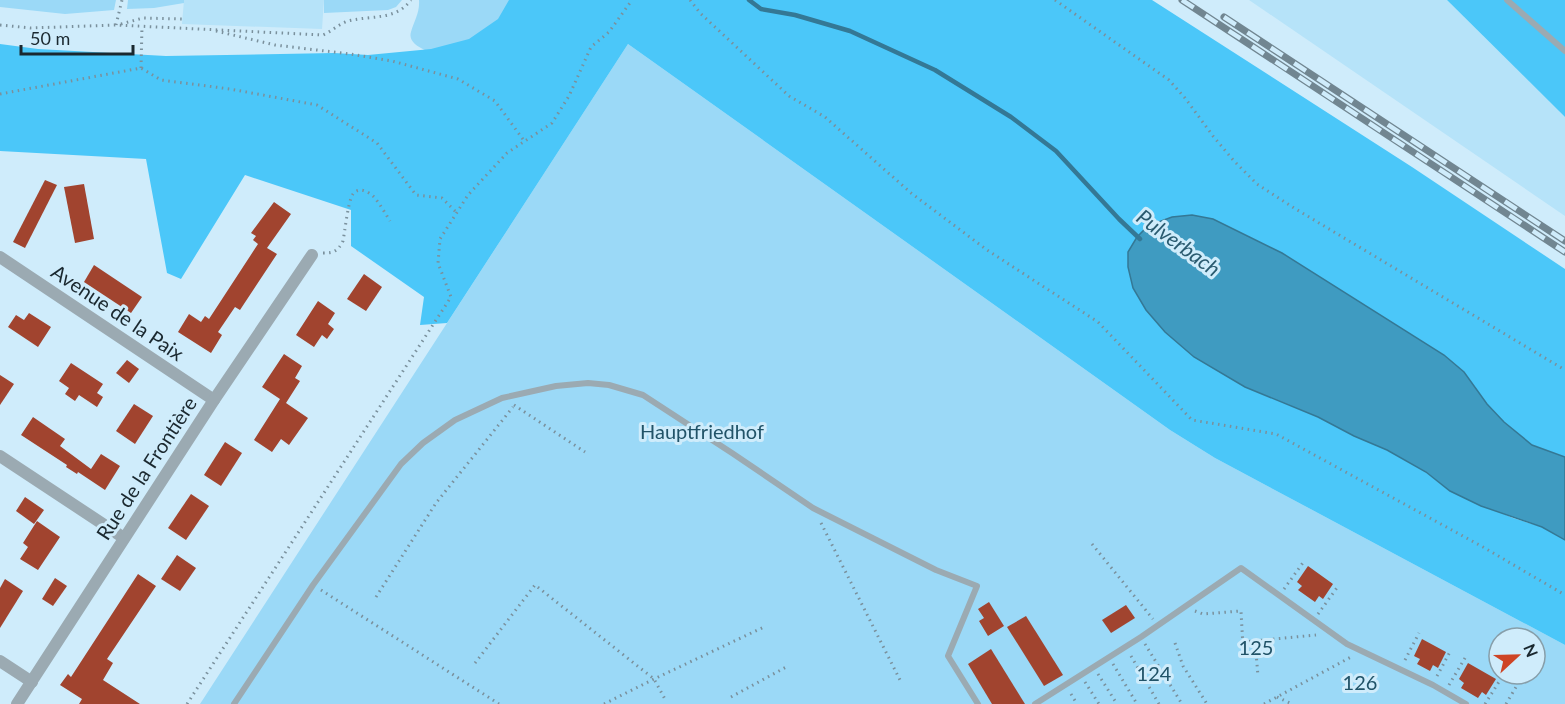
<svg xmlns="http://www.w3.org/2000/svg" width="1565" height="704" viewBox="0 0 1565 704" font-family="Lato,sans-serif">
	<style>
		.built { fill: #b6e3f9 }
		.green { fill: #9bd9f7; fill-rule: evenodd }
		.forest { fill: #4bc7f9 }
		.water { fill: #3f9bc1; stroke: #347895; stroke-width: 1.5 }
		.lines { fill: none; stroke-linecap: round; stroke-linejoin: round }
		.stream { stroke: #347895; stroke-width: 4.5 }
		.building { fill: #a1442f }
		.path { stroke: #7a909c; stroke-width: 3; stroke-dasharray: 1.5 4.5; stroke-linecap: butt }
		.service { stroke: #9baab2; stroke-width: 6 }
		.minor { stroke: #9baab2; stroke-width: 12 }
		.rail-casing { stroke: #718691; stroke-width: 7 }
		.rail { stroke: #cfecfb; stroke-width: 4.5; stroke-dasharray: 14; stroke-linecap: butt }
		.labels { text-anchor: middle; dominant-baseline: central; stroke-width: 6; stroke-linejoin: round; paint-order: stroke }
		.street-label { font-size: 20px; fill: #1a282f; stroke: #cfecfb }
		.park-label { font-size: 20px; fill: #215368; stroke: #cfecfb }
		.water-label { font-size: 21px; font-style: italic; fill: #2a5b70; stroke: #cfecfb }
	</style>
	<rect width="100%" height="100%" fill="#cfecfb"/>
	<g class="built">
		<path d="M184,0H324L322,29L182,24Z"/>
		<path d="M1249,0H1447L1565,117V216Z"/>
	</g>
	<g class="green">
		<path d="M0,0H116L114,10L65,14L0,7Z"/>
		<path d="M128,0H184V3L154,8L127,9Z"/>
		<path d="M324,0H402L396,7L388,10L324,13Z"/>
		<path d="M419,0H557L446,58C436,54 406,47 411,32C414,21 420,13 419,0Z"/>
		<path d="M628,44L1170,430L1215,458L1565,645V704H200ZM1499,638H1535V674H1499Z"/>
	</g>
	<g class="forest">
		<path d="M509,0H1152L1412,167L1565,269V457L1532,445L1504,422L1487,404L1464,372L1444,355L1282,253L1213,219L1137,237L1128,252V267L1133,288L1146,310L1165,332L1194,357L1245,387L1318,417L1354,436L1387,450L1426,472L1450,491L1513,518L1542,527L1565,540V645L1215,458L1170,430L628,44L447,323L420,325L424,297L351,246V210L245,175L181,279L167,273L146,159L0,151V44L38,49L166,56L334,53L368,55L431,49L469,39L498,19Z"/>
		<path d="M1447,0H1565V117Z"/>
	</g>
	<path class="water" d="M1192,215L1213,219L1282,253L1444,355L1464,372L1487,404L1504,422L1532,445L1565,457V540L1542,527L1481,506L1450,491L1426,472L1387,450L1354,436L1318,417L1245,387L1194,357L1165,332L1146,310L1133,288L1128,267V252L1137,237L1148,226L1172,217Z"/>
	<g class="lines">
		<path class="stream" d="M749,0L761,9L795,15L850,31L935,70L1011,117L1056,151L1119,219L1140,239"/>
	</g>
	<g class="building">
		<path d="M45,180L57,185L25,248L13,242Z"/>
		<path d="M84,184L94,239L75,243L64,187Z"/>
		<path d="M274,202L291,214L267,248L277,254L240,310L235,307L218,332L222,335L211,353L178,332L189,314L201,322L205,316L209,319L258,244L253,240L256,236L251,233Z"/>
		<path d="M94,265L142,297L131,313L84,282Z"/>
		<path d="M364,274L382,287L366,311L347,299Z"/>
		<path d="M318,301L335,313L328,324L334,329L327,339L322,335L314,347L296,335Z"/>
		<path d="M29,313L51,327L38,347L8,327L16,315L24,320Z"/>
		<path d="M284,354L302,366L295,378L300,381L286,403L308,418L289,445L281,439L272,452L254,440L280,399L262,387Z"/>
		<path d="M127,360L139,369L129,383L116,373Z"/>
		<path d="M71,363L103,384L97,393L103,397L97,407L79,395L75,401L65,394L69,388L59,381Z"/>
		<path d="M0,375L14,384L0,405Z"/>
		<path d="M134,404L153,416L135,444L116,431Z"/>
		<path d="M33,417L65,439L60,446L91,469L101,454L120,466L105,490L78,472L77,474L66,467L67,465L21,435Z"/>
		<path d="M225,442L242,453L221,486L204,475Z"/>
		<path d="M191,494L209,506L186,540L168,528Z"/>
		<path d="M25,497L44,510L34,524L16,511Z"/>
		<path d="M37,521L60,537L38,570L20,559L28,547L23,543Z"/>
		<path d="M177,555L196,568L180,591L161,579Z"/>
		<path d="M1308,566L1333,584L1323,599L1319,596L1315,602L1298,590L1302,586L1297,582Z"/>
		<path d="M138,574L156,586L107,659L113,663L103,680L140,704H79L82,699L60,685L68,674L71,677Z"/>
		<path d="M55,578L67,586L53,606L42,599Z"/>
		<path d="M5,579L23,591L0,628V588Z"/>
		<path d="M989,602L1004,626L988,636L979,621L984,618L978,609Z"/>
		<path d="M1126,605L1135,618L1111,633L1102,620Z"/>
		<path d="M1026,616L1063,675L1044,686L1007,627Z"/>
		<path d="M1422,639L1446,652L1438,668L1433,665L1430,671L1417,664L1420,659L1414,656Z"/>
		<path d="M991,649L1025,704H992L968,664Z"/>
		<path d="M1468,663L1496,679L1486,695L1482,692L1478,698L1461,688L1464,683L1459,679Z"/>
	</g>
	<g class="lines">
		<g class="path">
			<path d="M690,0L700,13L789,96L825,117L911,193L987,250L1098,322L1192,420L1276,434L1483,547L1565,595"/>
			<path d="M1055,0L1169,80L1185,98L1213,136L1234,161L1257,184L1294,208L1565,370"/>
			<path d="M121,24L143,18L182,19"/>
			<path d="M0,25L31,28L116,25L323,35C332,31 339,24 348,21C372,15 395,21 411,0"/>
			<path d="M116,25L122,0"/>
			<path d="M216,31L275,45L350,54L392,61L458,79L495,101L525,142"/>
			<path d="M141,68L142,26"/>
			<path d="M0,94L141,68L161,80L230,89L317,105L377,143L416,195L442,198L457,213"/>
			<path d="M323,253C334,253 338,251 343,241C345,231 348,201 353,194C359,186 369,192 374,197C380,204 385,213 390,221"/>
			<path d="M514,405L585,452"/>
			<path d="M821,523L900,680"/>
			<path d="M1092,544L1153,619"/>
			<path d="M1284,589L1305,560"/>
			<path d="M321,590L499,704"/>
			<path d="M376,597L436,503L513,407"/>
			<path d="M1195,611L1203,614L1241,611L1243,647"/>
			<path d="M1318,614L1339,585"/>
			<path d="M1255,641L1258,676"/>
			<path d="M1243,642L1316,635"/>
			<path d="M1175,643L1183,666L1207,704"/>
			<path d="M1145,644L1182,704"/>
			<path d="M1131,656L1159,704"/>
			<path d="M1405,660L1419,633"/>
			<path d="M475,663L535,585L654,679L666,701"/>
			<path d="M1113,664L1137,704"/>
			<path d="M1098,674L1117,704"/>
			<path d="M1437,676L1451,650"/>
			<path d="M1085,682L1099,704"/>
			<path d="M1449,685L1465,658"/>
			<path d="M1071,694L1077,704"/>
			<path d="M731,697L788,666"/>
			<path d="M1277,697L1292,704"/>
			<path d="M187,704L451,297L438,263L440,239L468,195L507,153L552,123L569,96L591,47L609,32L632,0"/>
			<path d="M604,704L654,679L764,627"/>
			<path d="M1264,704L1351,657"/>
			<path d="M1485,704L1502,677"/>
			<path d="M1506,704L1516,687"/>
		</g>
		<g class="service">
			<path d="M1507,0L1565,51"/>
			<path d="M234,704L313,585L401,464L423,443L455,420L502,398L556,386L588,383L609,385L643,395L732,453L813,508L936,570L977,586L948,656L978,704"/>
			<path d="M1035,704L1141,637L1241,568L1347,644L1433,685L1466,704"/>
		</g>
		<g class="minor">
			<path d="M0,257L214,400"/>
			<path d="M0,456L124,538"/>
			<path d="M0,661L32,682"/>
			<path d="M17,704L214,400L312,255"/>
		</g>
		<defs>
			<g id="rail">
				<path d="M1182,0L1565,252"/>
				<path d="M1224,17L1565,241"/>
			</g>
		</defs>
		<use href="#rail" class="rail-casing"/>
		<use href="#rail" class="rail"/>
	</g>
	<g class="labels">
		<g class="street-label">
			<text transform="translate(118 312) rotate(34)">Avenue de la Paix</text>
			<text transform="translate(146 468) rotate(-57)">Rue de la Frontière</text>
		</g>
		<g class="park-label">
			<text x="702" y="431">Hauptfriedhof</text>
			<text x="1256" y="647">125</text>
			<text x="1154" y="673">124</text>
			<text x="1360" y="682">126</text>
		</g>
		<g class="water-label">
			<text transform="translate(1179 242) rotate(36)">Pulverbach</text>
		</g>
	</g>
	<g transform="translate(1517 656) rotate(68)"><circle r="28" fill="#cfecfb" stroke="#879ea9" stroke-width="1.5"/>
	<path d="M0-4.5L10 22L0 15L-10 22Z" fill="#ce4425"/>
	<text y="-9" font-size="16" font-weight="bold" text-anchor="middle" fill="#1a282f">N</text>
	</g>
	<path d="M21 45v9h112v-9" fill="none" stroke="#1a282f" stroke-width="3"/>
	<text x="30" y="45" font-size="18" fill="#1a282f" stroke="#cfecfb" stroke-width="4.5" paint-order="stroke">50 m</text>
</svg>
